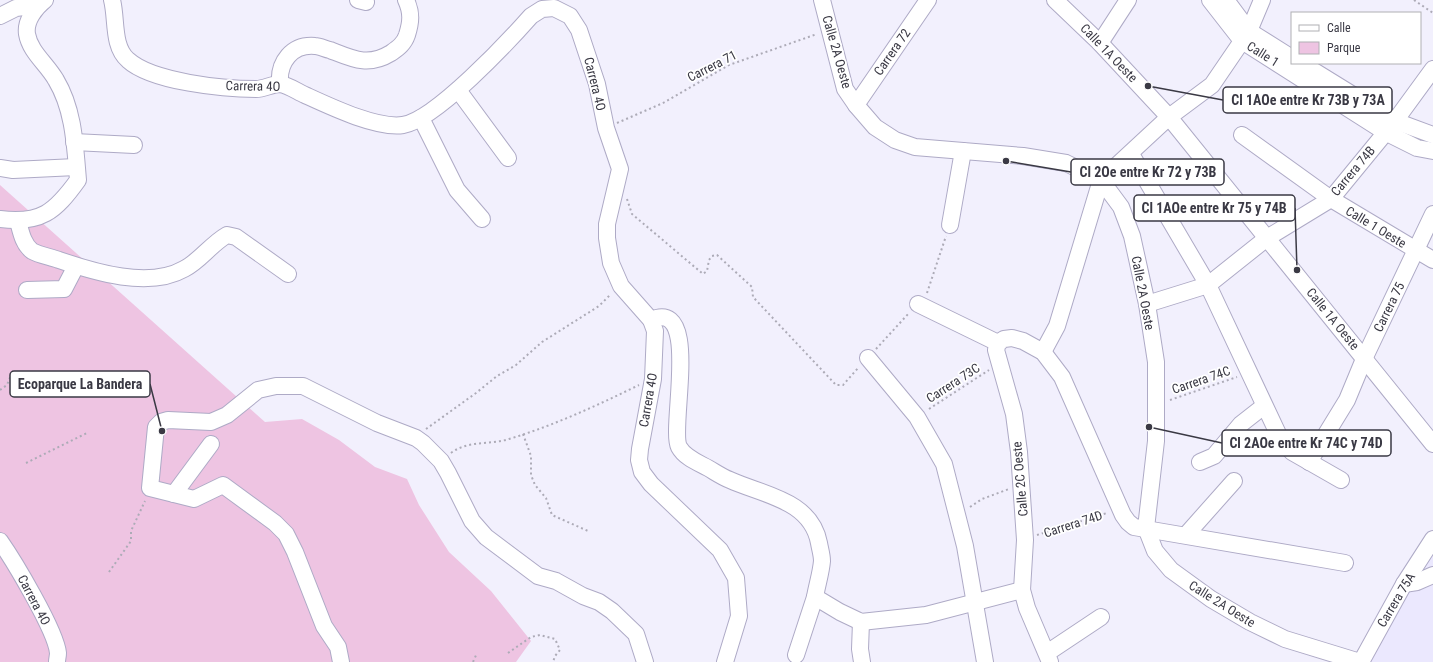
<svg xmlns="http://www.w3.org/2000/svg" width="1433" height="662" viewBox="0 0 1433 662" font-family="'Roboto Condensed',sans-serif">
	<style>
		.built { fill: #ebe8fe }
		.green { fill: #eec4e2 }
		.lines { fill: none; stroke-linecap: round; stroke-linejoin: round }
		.minor-casing { stroke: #aeaac6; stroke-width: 18 }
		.path { stroke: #adabb7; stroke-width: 2; stroke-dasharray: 2 3; stroke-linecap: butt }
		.minor { stroke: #fff; stroke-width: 16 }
		.labels { text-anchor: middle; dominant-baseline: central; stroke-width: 3.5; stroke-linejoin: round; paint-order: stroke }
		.street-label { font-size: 13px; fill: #3a3944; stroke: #fff }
		.leader { fill: none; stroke: #3a3944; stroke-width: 1.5 }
		.callout-dot { fill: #3a3944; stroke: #fff; stroke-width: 1.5 }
		.callout { fill: #fff; stroke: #3a3944; stroke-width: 1.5 }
		.callout-label { font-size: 14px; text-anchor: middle; font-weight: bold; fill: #3a3944 }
	</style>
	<rect width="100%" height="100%" fill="#f2f0fd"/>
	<path class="built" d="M1433,539V662H1361Z"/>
	<path class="green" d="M0,185L265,422L302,419L339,440L375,467L407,479L419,505L449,552L491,591L531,641L516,662H0Z"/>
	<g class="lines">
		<defs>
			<g id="minor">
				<path d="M112,0C117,19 112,46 128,60C152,82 224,89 256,89C264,89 272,84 280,84C288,85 298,92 305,95C329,106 377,129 403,125C435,120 508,42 531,16L542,9L554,8L570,16L579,30L597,84L606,128L620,169L607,224V238L611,263L621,286L651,320L655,331L653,379L640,449L639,460L642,472L651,484L720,550L736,578L739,616L725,662"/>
				<path d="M358,0L366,2"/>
				<path d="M822,0L845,89L856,105L875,127L895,140L915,147L1023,156L1066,163L1101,180L1121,207L1132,236L1147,304L1156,362V441L1146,528L1155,551L1171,570L1211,599L1250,622L1285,639L1360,662"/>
				<path d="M1055,0L1100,43L1169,117L1433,444"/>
				<path d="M1210,0L1242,41L1385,132L1417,148L1433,151"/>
				<path d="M1226,0L1249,31L1292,58"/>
				<path d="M0,16L16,8L39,5"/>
				<path d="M1249,31L1262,0"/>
				<path d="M1100,43L1128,0"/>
				<path d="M1301,63L1395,121L1433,135"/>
				<path d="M280,84C278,62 292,44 315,46C320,46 325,49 330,50C353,59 368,67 391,53C398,48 404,44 407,35C411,22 412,13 406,0"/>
				<path d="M458,90L508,158"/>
				<path d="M856,105L928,0"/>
				<path d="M421,118L457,190L482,219"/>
				<path d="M1242,135L1331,199L1433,260"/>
				<path d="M74,142L134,145"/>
				<path d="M1131,154L1208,285L1280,438L1292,452L1341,480"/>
				<path d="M0,168L13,170L76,167"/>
				<path d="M1101,180L1169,117L1212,85L1242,41"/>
				<path d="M0,219C41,224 55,212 78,180C75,146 74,110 56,80C47,64 30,52 27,34C25,21 35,8 45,0"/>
				<path d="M18,221C21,232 23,244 32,251C39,255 51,257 59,260C94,272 149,289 184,269C200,261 211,244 227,235L236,237L288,274"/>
				<path d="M950,225L963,151"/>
				<path d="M27,290L64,289L76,266"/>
				<path d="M918,304L998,343"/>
				<path d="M1147,304L1208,285L1267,238L1331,199L1395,121L1433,69"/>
				<path d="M651,320C702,297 669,428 679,447C685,458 699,463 708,468C715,472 722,477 730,480C763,495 811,500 819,543C820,549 822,555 822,561C821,573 817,585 815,597L840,612L861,622L926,615L1022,590"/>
				<path d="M1043,352L1057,326L1101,180"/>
				<path d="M868,358L917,417L944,464L965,546L985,662"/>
				<path d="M1200,462L1214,456L1241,424L1264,406"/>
				<path d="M1309,462L1347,400L1364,359L1433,214"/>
				<path d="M174,494L211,444"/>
				<path d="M1186,535L1234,481"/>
				<path d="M0,541C14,561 56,631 58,653C58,656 57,659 57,662"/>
				<path d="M1404,584L1417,582L1433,575"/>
				<path d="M861,622L860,649L862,662"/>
				<path d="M1047,653L1101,617"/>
				<path d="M796,655L815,597"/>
				<path d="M341,662L338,647L324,626L295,552L286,534L275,523L223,485L194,499L150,488L156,427L161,422L168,420L211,422L227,415L258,390L276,386H303L377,423L416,438L423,443L441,461L448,473L472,521L486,537L538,576L556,581L583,596L599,602L612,611L636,634L645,662"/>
				<path d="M1050,662L1027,608L1022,590L1025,540L1019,452L1014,414L996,350L998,343L1004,339L1012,338L1023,341L1043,352L1062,377L1123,515L1128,522L1134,527L1345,563"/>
				<path d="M1361,662L1404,584L1433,539"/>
			</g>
		</defs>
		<use href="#minor" class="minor-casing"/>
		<g class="path">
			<path d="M1414,0L1433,13"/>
			<path d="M617,123L663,103L729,65L817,34"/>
			<path d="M627,199L632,214L703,274L707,271L709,260L712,256L717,255L752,287L753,297L836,385H843L859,367"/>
			<path d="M927,293L946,236"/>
			<path d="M876,349L909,313"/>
			<path d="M0,390L7,385L11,375"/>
			<path d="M1170,400L1237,377"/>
			<path d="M929,409L989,370"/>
			<path d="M426,429L476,393L497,376L516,365L542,342L599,306L611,294"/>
			<path d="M523,434L531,456V475L535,485L546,498L552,515L588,531"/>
			<path d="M451,453C468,440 490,445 509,439C555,425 596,406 639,385"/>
			<path d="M26,463L87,433"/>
			<path d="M970,507L982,499L1009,489"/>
			<path d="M1037,535L1107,513"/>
			<path d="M109,572L131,541V531L145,501"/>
			<path d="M508,653L531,637L540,635L555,639L560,650L555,656L553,662"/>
			<path d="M473,662L477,653"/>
		</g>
		<use href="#minor" class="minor"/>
	</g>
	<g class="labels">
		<g class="street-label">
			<text transform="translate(837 52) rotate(74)">Calle 2A Oeste</text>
			<text transform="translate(892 52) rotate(-55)">Carrera 72</text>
			<text transform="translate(1109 53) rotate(46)">Calle 1A Oeste</text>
			<text transform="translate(1263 54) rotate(32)">Calle 1</text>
			<text transform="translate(712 66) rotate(-27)">Carrera 71</text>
			<text transform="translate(595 84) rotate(76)">Carrera 4O</text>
			<text transform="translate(253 86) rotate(1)">Carrera 4O</text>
			<text transform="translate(1353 171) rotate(-50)">Carrera 74B</text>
			<text transform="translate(1376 227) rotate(31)">Calle 1 Oeste</text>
			<text transform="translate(1143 293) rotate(79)">Calle 2A Oeste</text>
			<text transform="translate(1389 307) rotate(-64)">Carrera 75</text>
			<text transform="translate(1333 319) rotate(51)">Calle 1A Oeste</text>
			<text transform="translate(1201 380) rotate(-19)">Carrera 74C</text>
			<text transform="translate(953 383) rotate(-33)">Carrera 73C</text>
			<text transform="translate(648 400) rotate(-80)">Carrera 4O</text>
			<text transform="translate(1020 479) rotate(-95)">Calle 2C Oeste</text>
			<text transform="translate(1073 524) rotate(-18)">Carrera 74D</text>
			<text transform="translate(34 600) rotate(62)">Carrera 4O</text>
			<text transform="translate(1396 600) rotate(-59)">Carrera 75A</text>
			<text transform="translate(1222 604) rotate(32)">Calle 2A Oeste</text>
		</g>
	</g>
	<path class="leader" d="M1148 86L1223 100M1006 161L1071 172M1297 270L1295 208M162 431L150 384M1149 427L1222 443"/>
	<g class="callout-dot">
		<circle cx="1148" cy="86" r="4"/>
		<circle cx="1006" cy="161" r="4"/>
		<circle cx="1297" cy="270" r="4"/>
		<circle cx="162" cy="431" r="4"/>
		<circle cx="1149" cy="427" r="4"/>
	</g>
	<g class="callout">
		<rect x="1223" y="87" width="169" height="26" rx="4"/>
		<rect x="1071" y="159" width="153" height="26" rx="4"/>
		<rect x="1134" y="195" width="161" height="26" rx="4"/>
		<rect x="10" y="371" width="140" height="26" rx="4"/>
		<rect x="1222" y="430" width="169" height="26" rx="4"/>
	</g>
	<g class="callout-label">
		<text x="1308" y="105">Cl 1AOe entre Kr 73B y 73A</text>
		<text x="1148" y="177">Cl 2Oe entre Kr 72 y 73B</text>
		<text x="1214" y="213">Cl 1AOe entre Kr 75 y 74B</text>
		<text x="80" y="389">Ecoparque La Bandera</text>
		<text x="1306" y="448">Cl 2AOe entre Kr 74C y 74D</text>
	</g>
	<rect x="1291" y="12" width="130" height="52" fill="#ffffff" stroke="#b0b0b4"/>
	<rect x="1299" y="25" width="20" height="6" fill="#ffffff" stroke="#b0b0b4"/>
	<text x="1327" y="32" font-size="12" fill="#3a3944">Calle</text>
	<rect x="1299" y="42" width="20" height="12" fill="#eec4e2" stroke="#b0b0b4"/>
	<text x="1327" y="52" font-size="12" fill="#3a3944">Parque</text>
</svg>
